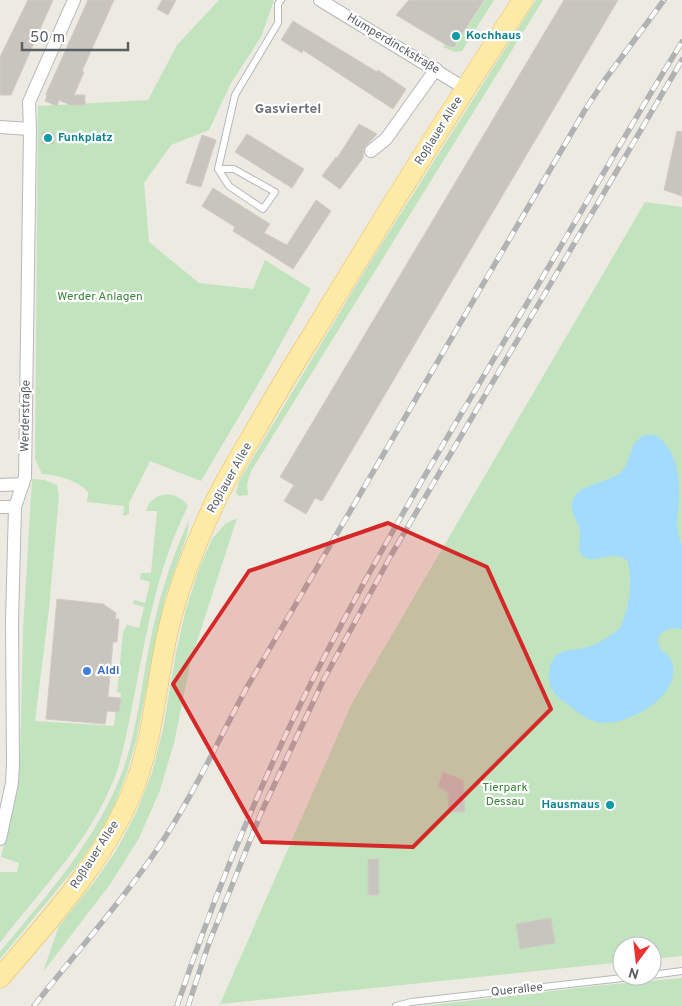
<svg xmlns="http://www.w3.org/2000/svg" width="682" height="1006" viewBox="0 0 682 1006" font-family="Overpass,sans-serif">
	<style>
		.green { fill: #c1e4bf }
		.water { fill: #a2dbfd }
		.building { fill: #c8c5bf; stroke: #d2cbc1 }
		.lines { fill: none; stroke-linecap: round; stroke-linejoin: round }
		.lane-casing { stroke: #b5b8bc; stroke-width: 8 }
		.street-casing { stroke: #b5b8bc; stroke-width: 14 }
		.primary-casing { stroke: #eebb5a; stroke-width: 21 }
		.lane { stroke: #fff; stroke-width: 6 }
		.street { stroke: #fff; stroke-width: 12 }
		.primary { stroke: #fdeaa7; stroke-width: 20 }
		.rail-casing { stroke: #b1b2b3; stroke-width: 5.5 }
		.rail { stroke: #fff; stroke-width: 4; stroke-dasharray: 11; stroke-linecap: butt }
		.marked { fill: #d62828; fill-opacity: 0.2; stroke: #d62828; stroke-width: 4; stroke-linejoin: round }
		.culture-dot { fill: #0f9aa8; stroke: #fff; stroke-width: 2 }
		.shop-dot { fill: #3f7fe0; stroke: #fff; stroke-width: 2 }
		.labels { text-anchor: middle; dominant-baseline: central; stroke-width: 4.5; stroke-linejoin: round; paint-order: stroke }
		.culture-label { font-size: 12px; font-weight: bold; fill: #0d838f; stroke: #fff; text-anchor: start }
		.street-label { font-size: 12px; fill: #5a5f63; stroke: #fff }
		.park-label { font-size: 12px; fill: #388537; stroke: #fff }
		.shop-label { font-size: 12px; font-weight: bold; fill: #366cbe; stroke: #fff; text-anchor: start }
		.neighbourhood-label { font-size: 14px; font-weight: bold; fill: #6b7175; stroke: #fff }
	</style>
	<rect width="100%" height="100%" fill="#edeae2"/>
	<g class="green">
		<path d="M219,0H274L261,37L231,83L209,130L171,145L144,183L149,242L199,283L253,289L265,260L311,289L260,381L201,481L150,461L129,503V514L123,516L124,506L87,502L88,492C77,480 58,475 42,474L35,459L38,106L148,100L177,45Z"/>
		<path d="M485,0H494L462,51L455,52L443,47L444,45L454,48Z"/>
		<path d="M536,0H543L251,471L247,484L248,495L239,496L236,493L239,481L367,267Z"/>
		<path d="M645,202L682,207V956L652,959V946H622V962L220,1004L352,703Z"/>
		<path d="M32,479L45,480L57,485L59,496L49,609L35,721L114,726L116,705L120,706L121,693L117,692L123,633L127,625L139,628L144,607L133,604L134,600L145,603L150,582L140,579L141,573H151L157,511H146C152,490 178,490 188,506C159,563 148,625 136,687C130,714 126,742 118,768C95,837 42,887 0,943V872H17L19,863L1,857L15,802L20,759L23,630Z"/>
		<path d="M237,518L191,660L174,743L160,790L139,838L111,883L43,972L59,926L95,881L116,851L136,813L152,773L163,729L176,653L186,609L200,566L212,539L225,524Z"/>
		<path d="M189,520L187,535L165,598L136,741L127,772L116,802L100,833L79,863L0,959V952C47,895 97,840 123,770C139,725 142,675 153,628C161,591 173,555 189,520Z"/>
		<path d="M682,978V1006H424L604,985Z"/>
	</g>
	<path class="water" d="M646,435C656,434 660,437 666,445C677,458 680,480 679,498C678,513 674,531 682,544V629C673,628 659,628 658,641C658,652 670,653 672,662C682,695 632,723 604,723C588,723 574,709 562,700C553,692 548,687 549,674C551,644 574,653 594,645C603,641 612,634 620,628C629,607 634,581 627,560C610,549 595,565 584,557C575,551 581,540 580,532C579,522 570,513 572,503C575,483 610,484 622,471C634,458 626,443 646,435Z"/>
	<g class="building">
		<path d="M28,0H53L11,95H0V57Z"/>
		<path d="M88,0H114L82,71L84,72L74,95H85V105H70L59,100L57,106L45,101L47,95L45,94H47H46Z"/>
		<path d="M162,0H176L168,15L157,9Z"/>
		<path d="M409,0H484L454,47L448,46L396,15Z"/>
		<path d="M564,0H618L322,501L315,498L306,514L284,501L294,485L280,477Z"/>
		<path d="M293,21L377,72L378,70L406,89L393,109L303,50L302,53L281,40Z"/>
		<path d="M359,124L377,134L364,148L363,158L340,189L322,176L336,157L337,158Z"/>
		<path d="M677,131L682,132V196L664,190Z"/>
		<path d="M42,132L54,133V144H42Z"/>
		<path d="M247,134L304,169L292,188L235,152Z"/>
		<path d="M202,135L216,140L201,187L186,183Z"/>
		<path d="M213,188L270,224L264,233L287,245L316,200L331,211L293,269L233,231L235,227L202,206Z"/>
		<path d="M57,599L103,604L116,613L115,619H119L117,642H113L108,697L121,698L119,712L107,711L105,724L46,719Z"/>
		<path d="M443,772L463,780L465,812H449L448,792L438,787Z"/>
		<rect x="368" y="859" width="11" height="36"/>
		<path d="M551,918L555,943L520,949L516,924Z"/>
	</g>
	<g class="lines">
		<defs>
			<g id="lane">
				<path d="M218,169H234L275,192L263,209L229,186L218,169L235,95L278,23V4L281,0"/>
				<path d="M652,975L682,971"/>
				<path d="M396,1006L411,1002L640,976"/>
			</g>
			<g id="street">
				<path d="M320,0L466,89"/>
				<path d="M0,127L30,129"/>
				<path d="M371,151L386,139L436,69"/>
				<path d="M0,485L23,484"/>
				<path d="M0,507H15"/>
				<path d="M0,839L12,783L13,763L12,620L15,507L25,477L30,129L29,102L74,0"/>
			</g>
			<path id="primary" d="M0,978C50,919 106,859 135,785C154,735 156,682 168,631C178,587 195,545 214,504C225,481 239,458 252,436C272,401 292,367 313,334C381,221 451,110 523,0"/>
		</defs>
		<use href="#lane" class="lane-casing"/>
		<use href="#street" class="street-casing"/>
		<use href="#primary" class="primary-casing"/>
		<use href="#lane" class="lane"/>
		<use href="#street" class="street"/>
		<use href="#primary" class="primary"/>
		<defs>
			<g id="rail">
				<path d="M34,1006C74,954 119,906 156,851C191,800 217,743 246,689L585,110L604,81L664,0"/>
				<path d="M177,1006C215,893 260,783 314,677C375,557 445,441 514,325C571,231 624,135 682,42"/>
				<path d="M188,1006L209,943L261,813L323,681L390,557L682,60"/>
			</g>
		</defs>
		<use href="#rail" class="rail-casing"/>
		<use href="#rail" class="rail"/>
	</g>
	<path class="marked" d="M388,523L487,567L551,709L413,847L262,842L173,684L249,571Z"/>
	<g class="culture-dot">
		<circle cx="456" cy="36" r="5"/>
		<circle cx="48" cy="138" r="5"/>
		<circle cx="610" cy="805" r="5"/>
	</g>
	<circle class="shop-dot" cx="87" cy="671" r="5"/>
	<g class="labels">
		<g class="culture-label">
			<text x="466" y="36">Kochhaus</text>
			<text x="58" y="138">Funkplatz</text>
			<text x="600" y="805" text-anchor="end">Hausmaus</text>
		</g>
		<g class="street-label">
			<text transform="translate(393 44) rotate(31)">Humperdinckstraße</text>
			<text transform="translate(439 131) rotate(-58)">Roßlauer Allee</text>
			<text transform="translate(26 416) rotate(-89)">Werderstraße</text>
			<text transform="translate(230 478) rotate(-61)">Roßlauer Allee</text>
			<text transform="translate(95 855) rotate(-57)">Roßlauer Allee</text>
			<text transform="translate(517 990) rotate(-6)">Querallee</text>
		</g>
		<g class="park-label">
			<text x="100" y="297">Werder Anlagen</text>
			<text x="505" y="788">Tierpark<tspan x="505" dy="14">Dessau</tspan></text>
		</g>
		<g class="shop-label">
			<text x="97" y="671">Aldi</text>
		</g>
		<g class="neighbourhood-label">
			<text x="288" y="109">Gasviertel</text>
		</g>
	</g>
	<g transform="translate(637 961) rotate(195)"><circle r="24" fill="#ffffff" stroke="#bdbfc1"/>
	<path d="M0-4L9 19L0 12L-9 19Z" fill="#e63230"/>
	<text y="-8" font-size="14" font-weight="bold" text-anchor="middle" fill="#5a5f63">N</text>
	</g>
	<path d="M22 42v8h106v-8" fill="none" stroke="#5a5f63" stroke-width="2.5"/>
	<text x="30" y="42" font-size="15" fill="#5a5f63" stroke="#ffffff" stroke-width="4" paint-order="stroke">50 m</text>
</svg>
